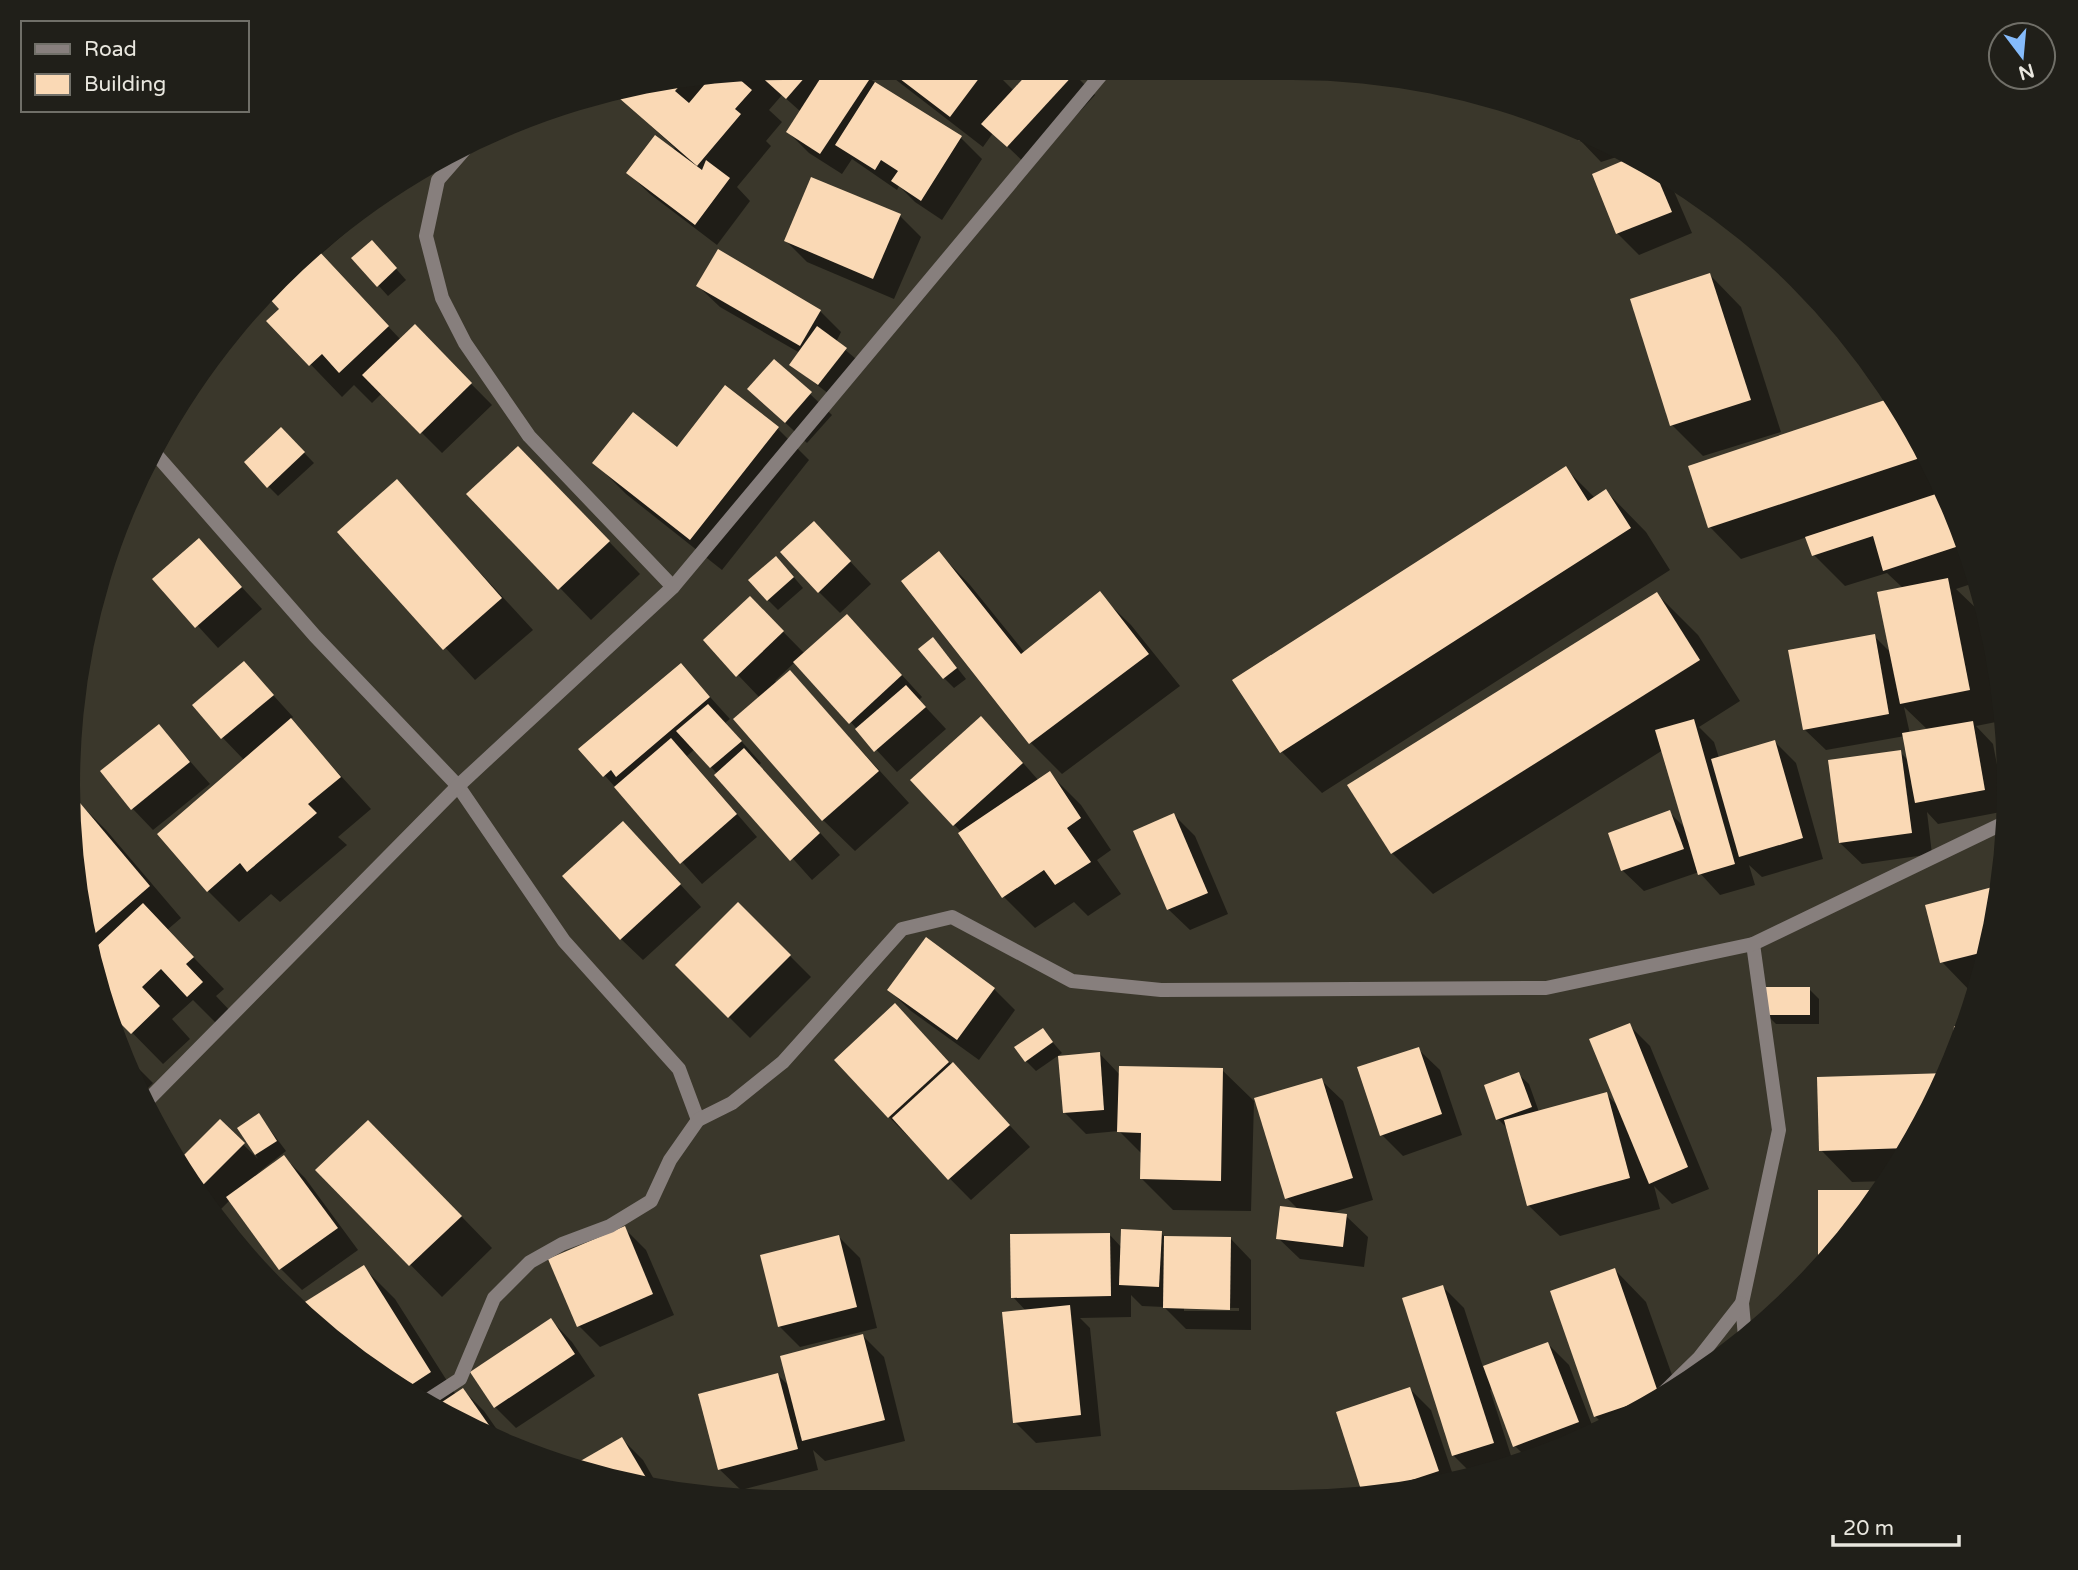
<svg xmlns="http://www.w3.org/2000/svg" width="2078" height="1570" viewBox="0 0 2078 1570" font-family="'Varela Round',sans-serif">
	<style>
		.shadow { fill: #0007; fill-rule: evenodd }
		.building { fill: #fad9b5 }
		.lines { fill: none; stroke-linecap: round; stroke-linejoin: round }
		.street { stroke: #877f7d; stroke-width: 14 }
	</style>
	<rect width="100%" height="100%" fill="#3a372b"/>
	<g class="shadow">
		<path d="M785,68H853L961,138L982,159L942,220L915,202L899,186L897,190L852,159L842,174L809,153L788,132L801,112L782,95L769,110L782,122L766,141L771,146L737,187L750,201L717,245L650,194L628,173L675,148L613,91Z"/>
		<path d="M882,69H992L1014,91L1034,69H1069L1095,95L1029,167L993,133L983,147Z"/>
		<path d="M1591,136V139L1598,137L1629,153L1601,162L1580,140Z"/>
		<path d="M1636,157L1667,175L1692,233L1639,255L1618,234L1594,175Z"/>
		<path d="M900,216L921,237L894,299L807,262L786,241Z"/>
		<path d="M348,224L351,228L320,255L401,340L415,327L492,405L442,453L382,393L372,403L354,385L342,397L269,321L281,309L296,271L292,268Z"/>
		<path d="M382,253L406,280L388,296L378,285Z"/>
		<path d="M1710,275L1741,307L1781,432L1703,456L1672,425Z"/>
		<path d="M698,286L820,311L841,332L836,342L856,359L829,394L791,365L800,353L720,307Z"/>
		<path d="M749,389L810,394L832,415L807,443Z"/>
		<path d="M1895,398L1955,510L1977,582L1956,589L1979,611L2001,721L1976,726L1993,744L2006,811L1938,824L1927,812L1932,854L1862,864L1840,843L1900,752L1909,761L1905,736L1826,750L1804,729L1874,636L1891,653L1904,589L1887,573L1845,586L1814,555L1807,537L1741,559L1710,527L1690,467ZM1904,707L1928,730L1910,734Z"/>
		<path d="M281,429L314,463L278,496L268,486Z"/>
		<path d="M778,429L809,460L722,570L626,494L595,463Z"/>
		<path d="M1566,469L1595,498L1606,491L1646,532L1670,570L1322,793L1282,752L1235,680Z"/>
		<path d="M549,479L640,574L591,620L469,494Z"/>
		<path d="M396,481L533,630L475,680L339,532Z"/>
		<path d="M199,541L262,609L218,648L155,579Z"/>
		<path d="M835,545L871,584L840,613L819,592Z"/>
		<path d="M939,553L970,585L1025,653L1099,594L1131,625L1180,686L1062,774L1031,743Z"/>
		<path d="M786,568L803,588L778,610L768,600Z"/>
		<path d="M1657,594L1698,635L1740,701L1699,727L1714,742L1719,758L1775,742L1796,763L1823,859L1762,877L1749,865L1755,885L1720,895L1699,872L1644,891L1622,870L1669,812L1686,829L1663,750L1433,894L1392,853Z"/>
		<path d="M750,598L805,654L868,638L922,697L919,700L946,729L897,772L795,662L775,681L777,683L790,672L909,803L855,851L823,820L760,698L738,675Z"/>
		<path d="M943,650L966,679L954,688L944,678Z"/>
		<path d="M244,663L293,717L290,720L371,809L338,837L347,845L280,902L271,894L239,922L208,891L245,761L222,737Z"/>
		<path d="M681,665L730,719L725,723L761,763L759,765L840,855L812,880L695,749L687,756L757,837L702,884L581,749Z"/>
		<path d="M159,726L210,784L153,830L132,808Z"/>
		<path d="M1002,739L1039,781L1050,774L1081,805L1111,850L1097,860L1121,894L1088,916L1074,902L1035,928L1004,897L962,833L912,780Z"/>
		<path d="M75,799L106,830L181,918L167,930L224,989L216,996L233,1014L220,1027L193,1000L172,1019L190,1039L163,1064L104,1004L70,831Z"/>
		<path d="M1174,815L1195,836L1228,914L1190,930L1168,909Z"/>
		<path d="M644,845L701,907L643,960L621,939Z"/>
		<path d="M2000,886L1996,924L1973,994L1942,962Z"/>
		<path d="M738,904L811,977L750,1038L677,965Z"/>
		<path d="M926,940L994,989L1015,1010L979,1060L911,1011L889,990Z"/>
		<path d="M1809,989L1819,999V1024H1776L1766,1014Z"/>
		<path d="M1629,1025L1650,1046L1709,1189L1672,1204L1654,1186L1660,1209L1560,1236L1528,1205L1508,1129L1498,1119L1518,1074L1529,1084L1539,1112L1606,1094L1619,1107Z"/>
		<path d="M916,1027L1030,1147L971,1200L889,1117Z"/>
		<path d="M1042,1030L1062,1053L1036,1071L1026,1061Z"/>
		<path d="M1418,1049L1440,1070L1462,1135L1403,1156L1382,1135Z"/>
		<path d="M1100,1054L1120,1075L1222,1070L1254,1101L1251,1211L1173,1210L1141,1178L1142,1154L1119,1131L1086,1134L1064,1112Z"/>
		<path d="M126,1056L153,1083L144,1092Z"/>
		<path d="M1947,1075L1890,1181L1852,1182L1821,1150Z"/>
		<path d="M1321,1080L1343,1101L1373,1200L1327,1214L1346,1216L1368,1237L1364,1267L1300,1259L1278,1238L1299,1210L1287,1198Z"/>
		<path d="M259,1115L286,1151L255,1175L284,1157L305,1178L358,1250L302,1290L281,1269L230,1200L215,1215L189,1184L179,1163L220,1122L258,1159L240,1129Z"/>
		<path d="M400,1153L492,1248L442,1297L318,1170Z"/>
		<path d="M624,1228L646,1250L674,1315L600,1347L579,1326Z"/>
		<path d="M1161,1233L1166,1238H1230L1251,1260V1330L1186,1329L1164,1307L1142,1306L1131,1295V1317L1080,1318L1090,1328L1101,1436L1036,1443L1015,1422L1027,1312L1013,1297L1109,1234L1122,1248ZM1184,1307L1239,1308V1311H1184Z"/>
		<path d="M839,1237L860,1258L877,1328L800,1347L779,1326Z"/>
		<path d="M363,1267L395,1299L456,1395L463,1390L484,1411L505,1441L426,1406L308,1314L302,1306Z"/>
		<path d="M1615,1270L1646,1302L1677,1389L1606,1427L1596,1417L1552,1292Z"/>
		<path d="M1443,1287L1464,1308L1483,1367L1548,1344L1569,1365L1595,1433L1567,1447L1527,1458L1515,1446L1493,1389L1490,1390L1513,1462L1471,1473L1453,1455Z"/>
		<path d="M551,1320L572,1342L595,1376L516,1428L495,1407Z"/>
		<path d="M863,1336L884,1357L905,1441L825,1461L813,1450L818,1470L741,1490L719,1469L778,1375L790,1387Z"/>
		<path d="M1410,1389L1431,1410L1454,1478L1386,1496H1365L1338,1413Z"/>
		<path d="M622,1439L643,1460L659,1488L573,1468Z"/>
	</g>
	<g class="building">
		<path d="M785,68H813L786,99L756,72Z"/>
		<path d="M827,68H857L871,77L820,154L786,132Z"/>
		<path d="M887,69H986L950,117Z"/>
		<path d="M1032,69H1072L1076,72L1007,147L981,124Z"/>
		<path d="M742,74L738,78L752,90L735,109L741,114L697,166L611,91L683,82L675,91L689,103L710,78Z"/>
		<path d="M875,82L962,136L921,201L891,181L898,171L881,160L875,170L835,145Z"/>
		<path d="M1575,129L1595,136L1579,141Z"/>
		<path d="M655,135L702,170L706,160L730,178L695,225L626,173Z"/>
		<path d="M1634,156L1653,167L1672,212L1616,234L1592,174Z"/>
		<path d="M811,177L901,214L873,279L784,241Z"/>
		<path d="M372,240L397,268L377,287L351,258Z"/>
		<path d="M317,249L389,326L339,373L322,354L309,366L266,321L279,309L267,296Z"/>
		<path d="M718,249L821,310L800,346L696,286Z"/>
		<path d="M1710,273L1751,400L1670,426L1630,299Z"/>
		<path d="M415,324L472,383L420,434L362,375Z"/>
		<path d="M817,326L847,348L818,385L789,365Z"/>
		<path d="M774,359L812,392L785,423L747,389Z"/>
		<path d="M725,385L779,427L690,540L592,463L633,412L677,447Z"/>
		<path d="M1894,397L1926,456L1708,528L1688,466Z"/>
		<path d="M281,427L305,452L267,488L244,462Z"/>
		<path d="M518,446L610,541L558,590L466,494Z"/>
		<path d="M1566,466L1588,501L1606,489L1631,528L1280,753L1232,680Z"/>
		<path d="M397,479L502,598L443,650L337,532Z"/>
		<path d="M1945,491L1955,510L1965,544L1883,571L1873,536L1812,556L1805,537Z"/>
		<path d="M814,521L851,561L818,593L780,552Z"/>
		<path d="M199,538L242,587L195,628L152,579Z"/>
		<path d="M939,551L1021,654L1100,591L1149,654L1029,744L901,581Z"/>
		<path d="M776,556L794,577L767,601L748,580Z"/>
		<path d="M1948,578L1970,690L1900,704L1877,592Z"/>
		<path d="M1657,592L1700,660L1391,854L1347,785Z"/>
		<path d="M750,596L784,631L736,677L703,640Z"/>
		<path d="M847,614L902,675L849,724L793,662Z"/>
		<path d="M1875,634L1889,714L1803,730L1788,650Z"/>
		<path d="M933,637L957,668L943,679L918,649Z"/>
		<path d="M244,661L274,695L221,739L192,705Z"/>
		<path d="M681,663L710,697L616,777L611,770L603,777L578,749Z"/>
		<path d="M790,670L879,771L822,821L733,719Z"/>
		<path d="M906,685L926,707L874,752L855,729Z"/>
		<path d="M708,704L742,741L710,768L676,731Z"/>
		<path d="M981,716L1023,763L953,826L910,780Z"/>
		<path d="M291,718L341,777L308,804L317,813L247,872L240,863L207,892L157,834Z"/>
		<path d="M1694,719L1735,864L1698,875L1655,730Z"/>
		<path d="M1973,721L1985,790L1915,803L1902,733Z"/>
		<path d="M159,724L190,762L131,810L100,771Z"/>
		<path d="M671,738L737,814L680,864L614,787Z"/>
		<path d="M1775,740L1803,838L1739,857L1711,759Z"/>
		<path d="M744,748L820,833L790,861L714,775Z"/>
		<path d="M1901,750L1912,833L1839,843L1828,760Z"/>
		<path d="M1050,771L1081,818L1067,828L1091,862L1055,885L1044,870L1002,898L958,833Z"/>
		<path d="M75,797L150,886L91,937L70,831Z"/>
		<path d="M1670,810L1684,849L1621,871L1608,833Z"/>
		<path d="M1174,813L1208,893L1167,910L1133,831Z"/>
		<path d="M623,821L681,884L620,940L562,876Z"/>
		<path d="M2000,885L1996,924L1988,951L1940,963L1925,905Z"/>
		<path d="M738,902L791,955L728,1018L675,965Z"/>
		<path d="M143,903L194,957L186,964L203,982L187,997L161,969L142,987L160,1006L131,1034L105,1008L93,950Z"/>
		<path d="M926,937L995,988L957,1040L887,990Z"/>
		<path d="M1763,987H1810V1015H1764Z"/>
		<path d="M895,1003L949,1062L888,1118L834,1060Z"/>
		<path d="M1630,1023L1688,1167L1649,1184L1589,1039Z"/>
		<path d="M1954,1026L1965,1027L1955,1060H1952Z"/>
		<path d="M1043,1028L1053,1042L1025,1062L1014,1047Z"/>
		<path d="M1419,1047L1442,1114L1380,1136L1357,1067Z"/>
		<path d="M1100,1052L1104,1110L1063,1113L1058,1056Z"/>
		<path d="M953,1062L1010,1125L948,1180L892,1118Z"/>
		<path d="M1119,1066L1223,1068L1221,1181L1140,1179L1141,1133L1117,1132Z"/>
		<path d="M1519,1072L1532,1107L1496,1120L1484,1085Z"/>
		<path d="M1948,1073L1908,1148L1819,1151L1817,1077Z"/>
		<path d="M1322,1078L1353,1178L1285,1199L1254,1098Z"/>
		<path d="M1607,1092L1630,1178L1527,1206L1504,1120Z"/>
		<path d="M259,1113L277,1141L255,1155L237,1128Z"/>
		<path d="M220,1119L245,1143L196,1192L178,1161Z"/>
		<path d="M368,1120L462,1216L409,1266L315,1170Z"/>
		<path d="M284,1155L338,1228L279,1270L226,1197Z"/>
		<path d="M1818,1190H1884L1830,1255H1818Z"/>
		<path d="M1280,1206L1347,1214L1343,1247L1276,1239Z"/>
		<path d="M625,1226L653,1294L577,1327L548,1259Z"/>
		<path d="M1121,1229L1162,1231L1159,1287L1119,1285Z"/>
		<path d="M1110,1233L1111,1296L1011,1298L1010,1234Z"/>
		<path d="M839,1235L857,1307L778,1327L760,1255Z"/>
		<path d="M1164,1236L1231,1237L1230,1310L1163,1308Z"/>
		<path d="M364,1265L431,1372L405,1389L304,1311L300,1305Z"/>
		<path d="M1615,1268L1659,1395L1594,1417L1550,1291Z"/>
		<path d="M1443,1285L1494,1443L1452,1456L1402,1298Z"/>
		<path d="M1070,1305L1081,1415L1013,1423L1002,1312Z"/>
		<path d="M551,1318L575,1354L494,1408L470,1372Z"/>
		<path d="M863,1334L885,1420L802,1441L780,1356Z"/>
		<path d="M1548,1342L1579,1422L1513,1447L1483,1366Z"/>
		<path d="M778,1373L798,1449L718,1470L698,1394Z"/>
		<path d="M1410,1387L1439,1471L1363,1496L1336,1412Z"/>
		<path d="M463,1388L498,1438L433,1408Z"/>
		<path d="M622,1437L651,1486L570,1467Z"/>
	</g>
	<g class="lines">
		<g class="street">
			<path d="M466,148L438,180L426,236L442,298L465,343L529,436L673,587"/>
			<path d="M153,451L315,636L458,786L564,941L679,1069L698,1120"/>
			<path d="M148,1100L458,786L673,587L1106,69"/>
			<path d="M1745,1337L1742,1303L1779,1130L1753,944"/>
			<path d="M1656,1400L1699,1358L1742,1303"/>
			<path d="M423,1403L460,1379L494,1298L530,1262L562,1244L610,1226L651,1201L670,1160L698,1120L732,1103L783,1062L902,929L952,917L1072,981L1161,990L1546,988L1753,944L2006,822"/>
		</g>
	</g>
	<path d="M0 0H2078V1570H0ZM784 80H1293A704 704 0 0 1 1997 784V786A704 704 0 0 1 1293 1490H784A704 704 0 0 1 80 786V784A704 704 0 0 1 784 80Z" fill="#201f19" fill-rule="evenodd"/>
	<rect x="21" y="21" width="228" height="91" fill="#201f19" stroke="#706f68" stroke-width="2"/>
	<rect x="35" y="44" width="35" height="10" fill="#877f7d" stroke="#706f68" stroke-width="2"/>
	<text x="84" y="56" font-size="21" fill="#e9e7df">Road</text>
	<rect x="35" y="74" width="35" height="21" fill="#fad9b5" stroke="#706f68" stroke-width="2"/>
	<text x="84" y="91" font-size="21" fill="#e9e7df">Building</text>
	<g transform="translate(2022 56) rotate(164)"><circle r="33" fill="#201f19" stroke="#706f68" stroke-width="2"/>
	<path d="M0-5L12 26L0 18L-12 26Z" fill="#85bbfb"/>
	<text y="-10" font-size="19" font-weight="bold" text-anchor="middle" fill="#e9e7df">N</text>
	</g>
	<path d="M1833 1535v10h126v-10" fill="none" stroke="#e9e7df" stroke-width="3.5"/>
	<text x="1843" y="1535" font-size="21" fill="#e9e7df" stroke="#201f19" stroke-width="5" paint-order="stroke">20 m</text>
</svg>
